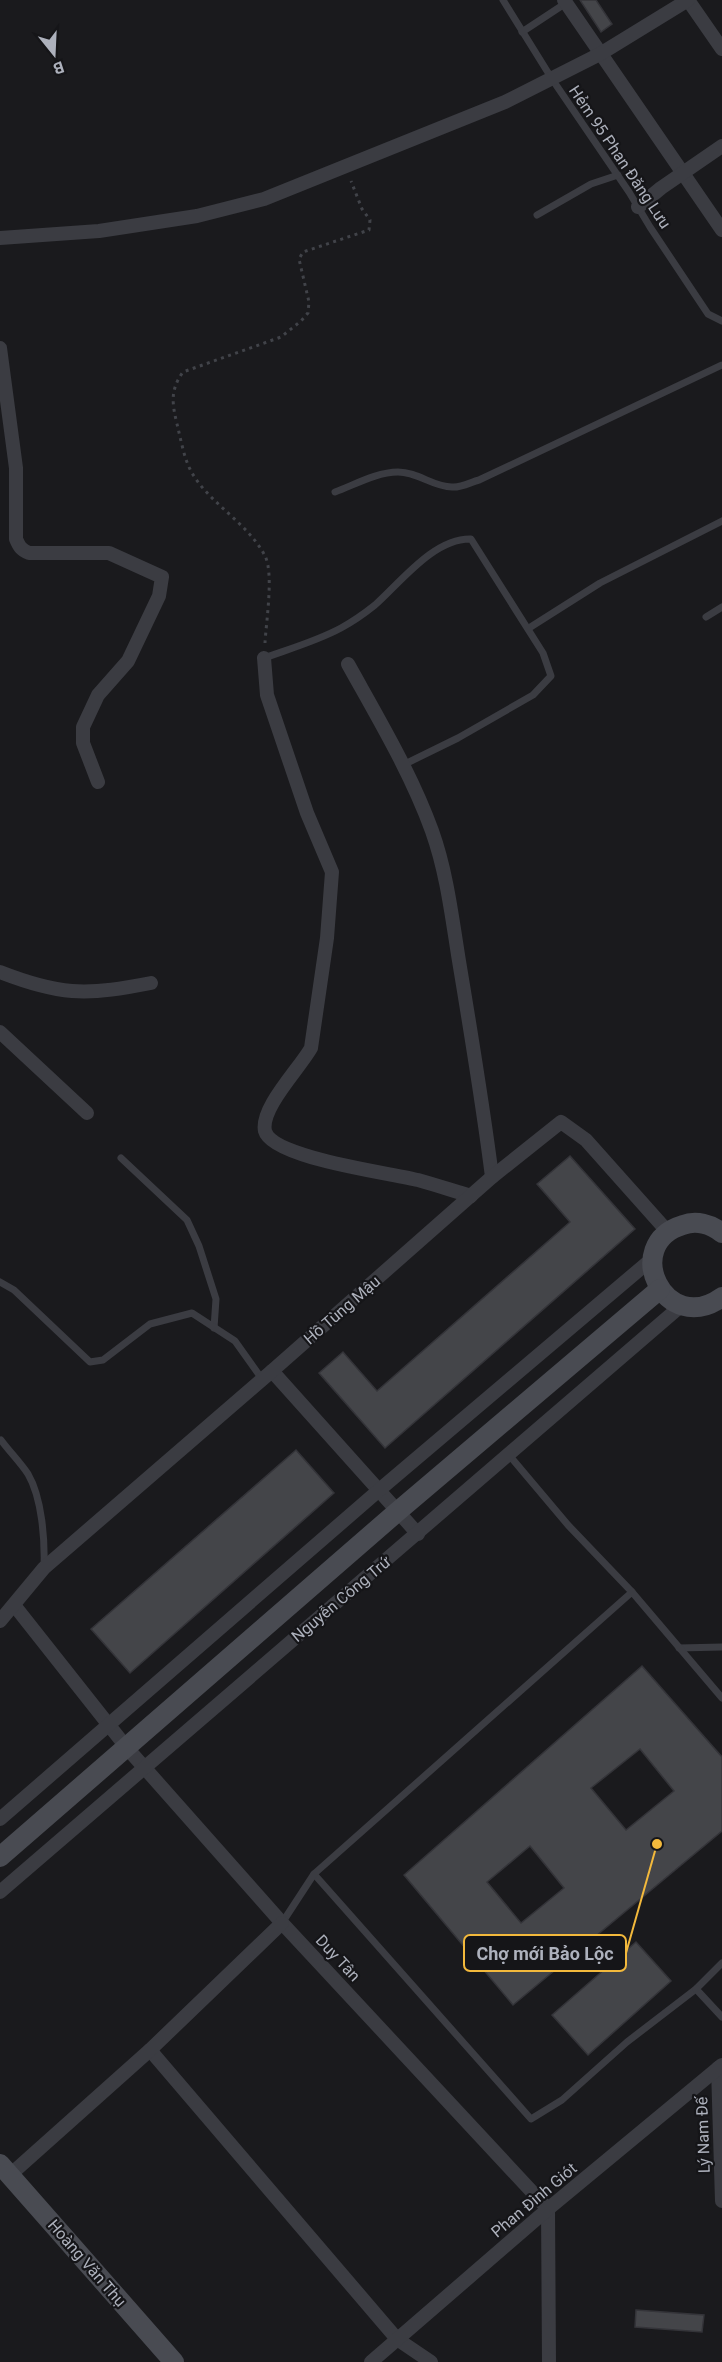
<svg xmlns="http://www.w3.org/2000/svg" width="722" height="2362" viewBox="0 0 722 2362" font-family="Roboto,sans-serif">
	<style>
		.building { fill: #444549; stroke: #343439; stroke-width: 1.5; fill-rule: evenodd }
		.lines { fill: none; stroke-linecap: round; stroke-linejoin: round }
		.path { stroke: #414349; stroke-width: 3; stroke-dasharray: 3 4.5; stroke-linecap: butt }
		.lane { stroke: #3b3c42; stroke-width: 7 }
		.street { stroke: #3b3c42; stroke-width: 14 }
		.secondary { stroke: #494b52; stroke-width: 20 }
		.labels { text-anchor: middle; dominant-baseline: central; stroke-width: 4.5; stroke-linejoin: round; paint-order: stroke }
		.street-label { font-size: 16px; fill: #adb1bc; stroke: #151518 }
		.leader { fill: none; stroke: #f3b93c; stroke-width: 2 }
		.callout-dot { fill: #f3b93c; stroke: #151518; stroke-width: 2 }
		.callout { fill: #151518; stroke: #f3b93c; stroke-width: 2 }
		.callout-label { font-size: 18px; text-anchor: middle; font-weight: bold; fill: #adb1bc }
	</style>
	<rect width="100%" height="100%" fill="#1a1a1d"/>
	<g class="building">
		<path d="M580,0H596L612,24L601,32Z"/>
		<path d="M570,1156L635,1229L385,1448L319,1373L343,1352L377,1391L570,1222L537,1184Z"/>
		<path d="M296,1450L334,1493L130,1673L91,1629Z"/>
		<path d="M642,1666L722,1757V1831L513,2005L404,1875ZM640,1749L674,1791L626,1830L591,1788ZM530,1846L564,1888L521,1923L487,1882Z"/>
		<path d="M636,1942L671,1981L588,2055L552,2015Z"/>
		<path d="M636,2310L704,2315L702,2332L635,2327Z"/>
	</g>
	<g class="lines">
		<path class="path" d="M265,643C266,623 274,573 265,556C248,523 211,505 192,473C184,459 181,440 177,424C172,403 170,390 183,372L281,337L301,321L308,313L309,302L299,259L303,252L369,230L370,220L362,209L351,181"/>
		<g class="lane">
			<path d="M503,0L552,79L629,192L650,227L708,314L722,321"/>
			<path d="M522,32L566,3"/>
			<path d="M537,215L591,184L618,175"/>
			<path d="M335,492C354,485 377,472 398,472C418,472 433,487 452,487C461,488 471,482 479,480L722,365"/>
			<path d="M706,617L722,607"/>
			<path d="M529,628L600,583L722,521"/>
			<path d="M264,658C289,649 317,641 341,628C352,622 365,613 375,605C401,582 434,538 471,539L543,653L551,676L533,695L458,738L403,765"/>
			<path d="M121,1158L187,1220L199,1246L216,1299L214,1328"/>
			<path d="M0,1282L14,1290L90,1362L103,1360L150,1324L192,1313L235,1341L262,1379"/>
			<path d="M1,1440C9,1451 20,1462 28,1474C42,1498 45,1540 44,1568"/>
			<path d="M509,1455L568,1525L632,1592"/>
			<path d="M679,1648L722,1647"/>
			<path d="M314,1874L531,2119L562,2100L627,2042L696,1989L722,1963"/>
			<path d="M282,1923L314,1874L632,1592L722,1698"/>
			<path d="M696,1989L722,2017"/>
		</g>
		<g class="street">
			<path d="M564,0L722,230"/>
			<path d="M688,0L722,49"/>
			<path d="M638,207L661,188L722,146"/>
			<path d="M0,238L99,231L197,216L264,199L505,102L600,54L688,0"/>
			<path d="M0,348L16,468V539C19,546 21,550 29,553H109L162,577L159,596L128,661L98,695L83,727V743L98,782"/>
			<path d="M264,658L267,695L307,813L332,872L327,938L311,1048C300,1068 260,1108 265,1131C272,1158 391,1173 418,1180C436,1185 454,1191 471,1196"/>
			<path d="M348,664C378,718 411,773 432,831C447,873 452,918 459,961C471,1033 483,1105 492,1177"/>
			<path d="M0,972C23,981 47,989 72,991C98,993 125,988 151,983"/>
			<path d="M0,1032L87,1113"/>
			<path d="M272,1371L418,1534"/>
			<path d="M14,1605L127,1748L282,1923L548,2209L549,2362"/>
			<path d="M0,1621L44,1568L272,1371L492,1177L561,1122L586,1140L668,1232"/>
			<path d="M0,1819L378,1491L653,1258"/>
			<path d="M0,1892L682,1305"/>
			<path d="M150,2050L397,2339L431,2362"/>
			<path d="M718,2068L722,2201"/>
			<path d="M10,2175L150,2050L282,1923"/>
			<path d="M371,2362L548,2209L722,2065"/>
		</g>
		<g class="secondary">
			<path d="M722,1233C711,1224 696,1220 683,1225C620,1244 665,1338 722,1297"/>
			<path d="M0,1857L397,1512L660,1289"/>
			<path d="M0,2164L174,2362"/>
		</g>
	</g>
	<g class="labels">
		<g class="street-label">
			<text transform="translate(620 157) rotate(56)">Hẻm 95 Phan Đăng Lưu</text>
			<text transform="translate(342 1310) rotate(-41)">Hồ Tùng Mậu</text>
			<text transform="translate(341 1599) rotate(-40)">Nguyễn Công Trứ</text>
			<text transform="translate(338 1958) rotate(47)">Duy Tân</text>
			<text transform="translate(703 2135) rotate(-92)">Lý Nam Đế</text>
			<text transform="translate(534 2200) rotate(-40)">Phan Đình Giót</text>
			<text transform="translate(87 2263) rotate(49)">Hoàng Văn Thụ</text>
		</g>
	</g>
	<path class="leader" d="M657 1844L626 1953"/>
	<circle class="callout-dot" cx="657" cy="1844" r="6"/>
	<rect class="callout" x="464" y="1935" width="162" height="36" rx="6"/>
	<g class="callout-label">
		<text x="545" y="1960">Chợ mới Bảo Lộc</text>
	</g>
	<g transform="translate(54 54) rotate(162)" stroke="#151518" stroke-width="4.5" paint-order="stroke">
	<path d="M0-4.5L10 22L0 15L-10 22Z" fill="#adb1bc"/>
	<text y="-9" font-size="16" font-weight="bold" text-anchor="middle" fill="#adb1bc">B</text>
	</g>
</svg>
